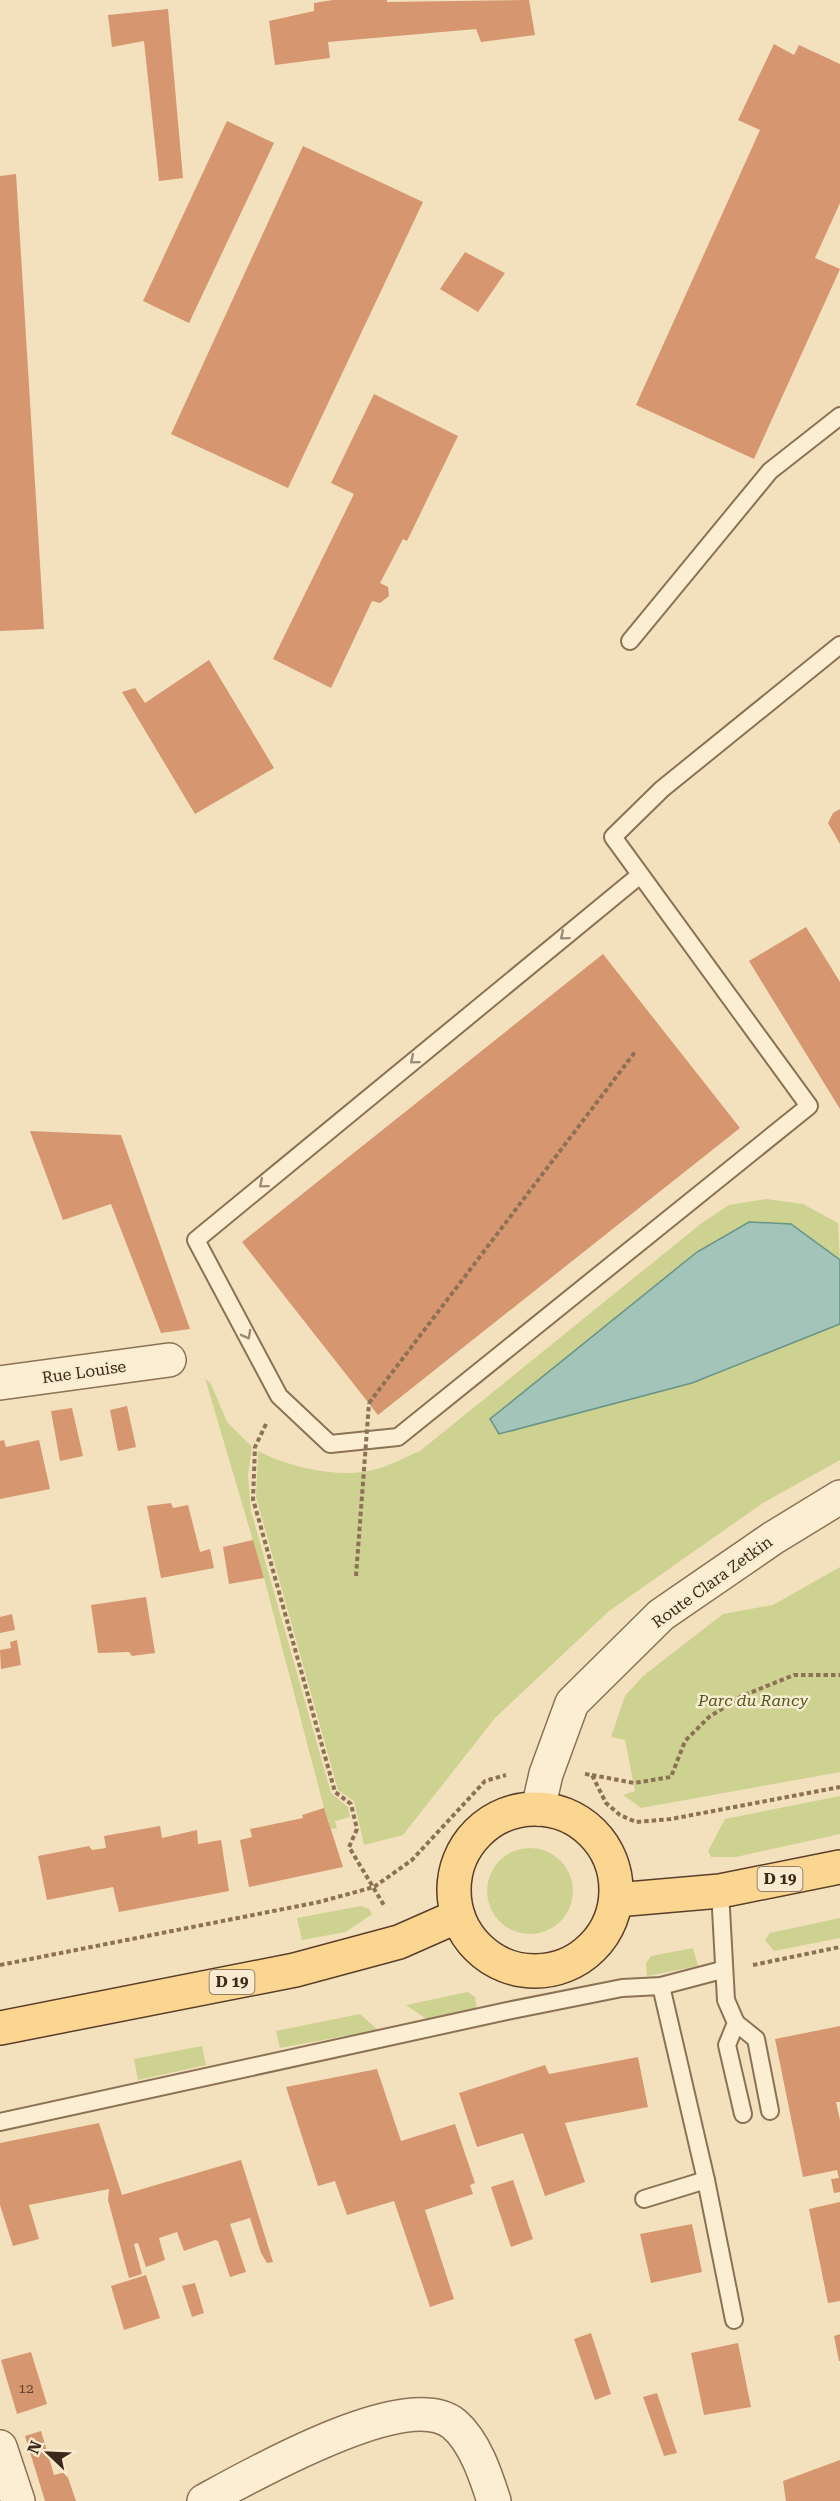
<svg xmlns="http://www.w3.org/2000/svg" width="840" height="2501" viewBox="0 0 840 2501" font-family="'Roboto Serif',serif">
	<style>
		.green { fill: #cdd291 }
		.water { fill: #a2c4b9; stroke: #689387; stroke-width: 1.5 }
		.building { fill: #d59670 }
		.lines { fill: none; stroke-linecap: round; stroke-linejoin: round }
		.lane-casing { stroke: #8d7155; stroke-width: 20 }
		.street-casing { stroke: #8d7155; stroke-width: 36 }
		.primary-casing { stroke: #5a3e2a; stroke-width: 36 }
		.path { stroke: #8d7155; stroke-width: 4; stroke-dasharray: 4.5 3; stroke-linecap: butt }
		.lane { stroke: #fceed3; stroke-width: 16 }
		.street { stroke: #fceed3; stroke-width: 33 }
		.primary { stroke: #fbd691; stroke-width: 33 }
		.path-bridge { stroke: #8d7155; stroke-width: 4; stroke-dasharray: 4.5 3; stroke-linecap: butt }
		.oneway { stroke: #9c8c77 }
		.labels { text-anchor: middle; dominant-baseline: central; stroke-width: 5; stroke-linejoin: round; paint-order: stroke }
		.number-label { font-size: 14px; fill: #624430 }
		.shield { fill: #f9ebcf; stroke: #746351; stroke-width: 1.5 }
		.shield-label { font-size: 15px; font-weight: bold; fill: #3b291b }
		.street-label { font-size: 16px; fill: #3b291b; stroke: #f9ebcf }
		.park-label { font-size: 16px; font-style: italic; fill: #4d5a1f; stroke: #f9ebcf }
	</style>
	<rect width="100%" height="100%" fill="#f3e1be"/>
	<g class="green">
		<path d="M766,1199L803,1204L838,1223L840,1260L791,1224L749,1222L697,1252L629,1310L692,1383L840,1324V1460L763,1503L609,1611L495,1718L403,1835L364,1845L354,1801L338,1790L256,1497L258,1451C289,1467 342,1480 377,1469C391,1465 406,1457 420,1451L703,1222L729,1205Z"/>
		<path d="M205,1378L211,1384L227,1422L252,1447L248,1475L251,1511L331,1793L348,1807L350,1817L335,1821L337,1828L331,1829L324,1808L264,1578Z"/>
		<path d="M840,1567V1772L641,1808L623,1795L635,1791L625,1740L611,1737L625,1696L643,1676L723,1614L773,1605Z"/>
		<path d="M840,1796V1834L736,1857H711L708,1851L725,1819Z"/>
		<circle cx="530" cy="1891" r="43"/>
		<path d="M361,1906L369,1909L372,1914L346,1932L302,1940L297,1918Z"/>
		<path d="M840,1918V1938L774,1951L765,1940L770,1933Z"/>
		<path d="M693,1948L698,1966L647,1976L646,1963L651,1956Z"/>
		<path d="M468,1992L475,1997L477,2010L428,2020L406,2005Z"/>
		<path d="M360,2014L378,2030L280,2048L276,2031Z"/>
		<path d="M202,2046L206,2065L138,2080L134,2059Z"/>
	</g>
	<path class="water" d="M749,1222L791,1224L840,1260V1324L692,1383L499,1434L490,1419L697,1252Z"/>
	<g class="building">
		<path d="M333,0H387V2L529,0L535,35L481,42L476,29L328,42L330,58L275,65L269,21L314,11V3Z"/>
		<path d="M168,9L183,178L159,181L144,41L112,47L108,15Z"/>
		<path d="M774,44L794,55L799,45L840,64V203L815,258L840,269L754,459L636,405L760,130L738,120Z"/>
		<path d="M227,121L274,143L189,323L143,301Z"/>
		<path d="M303,146L423,202L288,488L171,434Z"/>
		<path d="M16,174L44,629L0,631V176Z"/>
		<path d="M465,252L505,273L478,312L440,289Z"/>
		<path d="M374,394L458,436L407,541L403,539L380,583L388,587L389,596L380,603L372,601L331,688L273,659L354,494L331,483Z"/>
		<path d="M209,660L274,768L195,814L122,692L135,688L145,703Z"/>
		<path d="M840,809V844L828,823L833,813Z"/>
		<path d="M806,927L840,982V1109L749,961Z"/>
		<path d="M603,954L740,1128L378,1415L242,1242Z"/>
		<path d="M30,1131L121,1135L190,1329L161,1333L111,1204L63,1220Z"/>
		<path d="M127,1406L136,1447L118,1451L110,1410Z"/>
		<path d="M72,1408L83,1456L60,1461L51,1411Z"/>
		<path d="M4,1440L6,1447L39,1440L50,1489L0,1499V1441Z"/>
		<path d="M171,1503L173,1508L188,1505L200,1552L210,1549L214,1568L161,1578L147,1506Z"/>
		<path d="M253,1540L264,1578L229,1584L223,1547Z"/>
		<path d="M146,1597L155,1653L132,1656L129,1652L98,1653L91,1605Z"/>
		<path d="M12,1614L15,1630L0,1633V1617Z"/>
		<path d="M17,1640L21,1665L1,1669L0,1650L11,1648L10,1642Z"/>
		<path d="M324,1808L343,1867L249,1887L240,1840L252,1837L250,1829L303,1818L302,1815Z"/>
		<path d="M160,1826L162,1838L197,1830L198,1844L221,1840L229,1891L119,1912L113,1887L47,1900L38,1856L89,1846L92,1850L106,1848L104,1836Z"/>
		<path d="M840,2026V2102H836L840,2120V2192L834,2193L831,2179L839,2178L837,2170L803,2177L775,2039Z"/>
		<path d="M638,2057L648,2107L565,2123L585,2182L545,2196L523,2133L477,2147L459,2093L545,2065L549,2074Z"/>
		<path d="M377,2069L401,2141L455,2124L475,2183L470,2185L473,2194L425,2210L454,2299L430,2307L394,2201L347,2215L335,2181L318,2186L286,2087Z"/>
		<path d="M99,2123L122,2195L241,2160L273,2262L267,2263L261,2253L250,2218L230,2224L246,2272L230,2277L218,2241L215,2240L184,2251L177,2232L159,2238L165,2260L146,2267L138,2243L134,2244L142,2274L129,2278L108,2200L109,2189L29,2205L39,2239L13,2246L0,2205V2143Z"/>
		<path d="M513,2180L533,2239L511,2247L491,2187Z"/>
		<path d="M840,2202V2301L828,2303L809,2209Z"/>
		<path d="M692,2224L702,2272L651,2283L640,2234Z"/>
		<path d="M146,2275L160,2318L124,2330L111,2286Z"/>
		<path d="M195,2283L204,2313L192,2317L182,2286Z"/>
		<path d="M591,2333L611,2394L595,2400L574,2339Z"/>
		<path d="M840,2334V2361H839L834,2336Z"/>
		<path d="M738,2343L751,2407L704,2415L691,2353Z"/>
		<path d="M31,2352L47,2404L17,2414L1,2360Z"/>
		<path d="M657,2393L677,2453L664,2456L643,2397Z"/>
		<path d="M41,2431L54,2475L66,2472L76,2501H45L25,2436Z"/>
		<path d="M840,2460V2501H786L783,2481Z"/>
	</g>
	<g class="lines">
		<defs>
			<g id="lane">
				<path d="M630,641L770,471L840,416"/>
				<path d="M640,875L196,1240L279,1396L330,1444L398,1437L809,1106L613,837L662,789L840,645"/>
				<path d="M720,1891L726,2000L736,2023L727,2045L743,2114"/>
				<path d="M661,1986L706,2180L734,2320"/>
				<path d="M736,2023L756,2039L770,2111"/>
				<path d="M0,2122L507,2011L622,1988L661,1986L722,1970"/>
				<path d="M644,2199L706,2180"/>
			</g>
			<g id="street">
				<path d="M0,1383L169,1360"/>
				<path d="M538,1809L546,1774L572,1703L661,1615L773,1538L840,1497"/>
				<path d="M0,2447L18,2501"/>
				<path d="M204,2501C250,2476 407,2386 454,2424C475,2442 486,2476 494,2501"/>
			</g>
			<g id="primary">
				<circle cx="535" cy="1890" r="81"/>
				<path d="M616,1900L720,1891L840,1867"/>
				<path d="M0,2028L295,1970L399,1942L458,1916"/>
			</g>
		</defs>
		<use href="#lane" class="lane-casing"/>
		<use href="#street" class="street-casing"/>
		<use href="#primary" class="primary-casing"/>
		<g class="path">
			<path d="M369,1403L635,1052"/>
			<path d="M266,1424L255,1447L253,1499L335,1792L351,1804L357,1829L349,1847L385,1907"/>
			<path d="M585,1774L592,1775L606,1803L620,1815L636,1822L671,1819L840,1787"/>
			<path d="M592,1775L634,1783L671,1777L685,1741L709,1717L742,1696L794,1675H840"/>
			<path d="M0,1965L319,1902L374,1887L412,1860L485,1781L506,1775"/>
			<path d="M753,1965L840,1947"/>
		</g>
		<use href="#lane" class="lane"/>
		<use href="#street" class="street"/>
		<use href="#primary" class="primary"/>
		<path class="path-bridge" d="M356,1576L369,1403"/>
	</g>
	<defs><path id="oneway-chevron" d="M-2-3.5L2.5 0L-2 3.5" fill="none" stroke-width="1.6" stroke-linecap="round" stroke-linejoin="round" transform="scale(1.5)"/></defs>
	<g class="oneway">
		<use href="#oneway-chevron" transform="translate(564 936) rotate(140)"/>
		<use href="#oneway-chevron" transform="translate(414 1060) rotate(140)"/>
		<use href="#oneway-chevron" transform="translate(263 1184) rotate(140)"/>
		<use href="#oneway-chevron" transform="translate(247 1335) rotate(62)"/>
	</g>
	<g class="labels">
		<g class="number-label">
			<text x="26" y="2388">12</text>
		</g>
		<g class="shield">
			<rect x="757.5" y="1867" width="45" height="24" rx="4.5"/>
			<rect x="209.5" y="1970" width="45" height="24" rx="4.5"/>
		</g>
		<g class="shield-label">
			<text x="780" y="1879">D 19</text>
			<text x="232" y="1982">D 19</text>
		</g>
		<g class="street-label">
			<text transform="translate(84 1372) rotate(-8)">Rue Louise</text>
			<text transform="translate(712 1582) rotate(-36)">Route Clara Zetkin</text>
		</g>
		<g class="park-label">
			<text x="753" y="1700">Parc du Rancy</text>
		</g>
	</g>
	<g transform="translate(48 2453) rotate(293)" stroke="#f9ebcf" stroke-width="4.5" paint-order="stroke">
	<path d="M0-4.5L10 22L0 15L-10 22Z" fill="#3b291b"/>
	<text y="-9" font-size="16" font-weight="bold" text-anchor="middle" fill="#3b291b">N</text>
	</g>
</svg>
